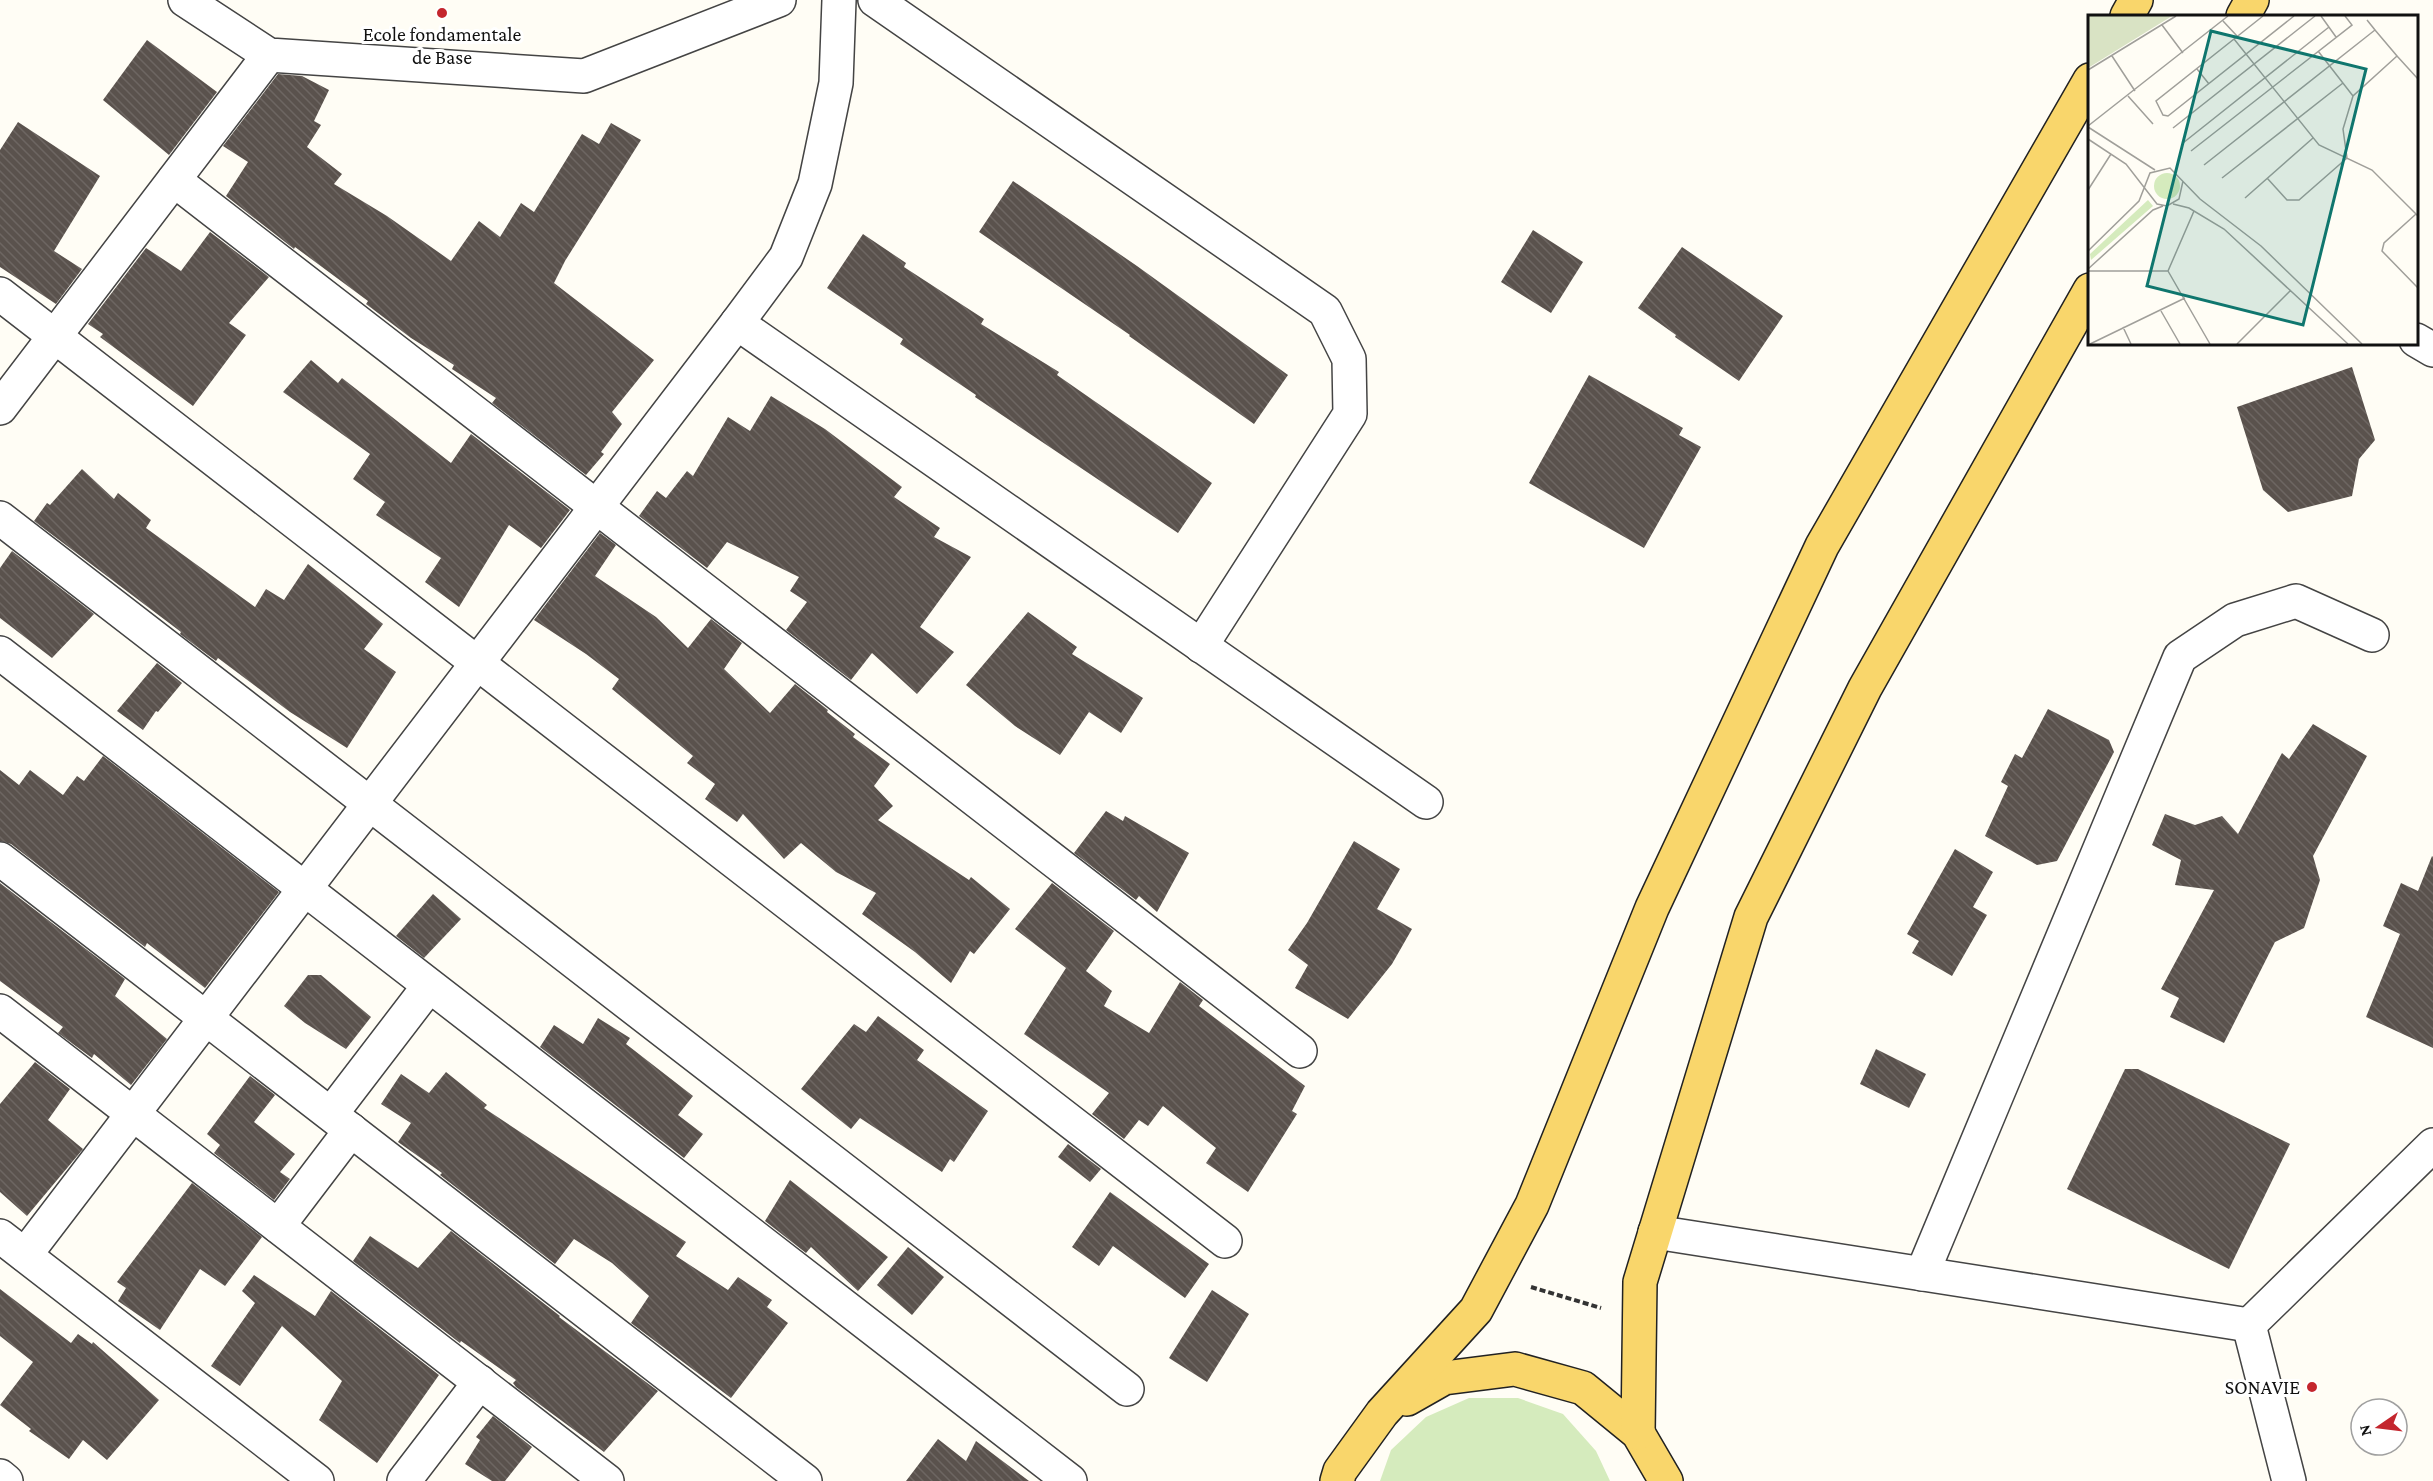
<svg xmlns="http://www.w3.org/2000/svg" width="2433" height="1481" viewBox="0 0 2433 1481" font-family="'Crimson Pro',serif">
	<style>
		.grass { fill: #d5ebbd }
		.building { fill: url(#building-back-hatch) }
		.lines { fill: none; stroke-linecap: round; stroke-linejoin: round }
		.minor-casing { stroke: #444; stroke-width: 36 }
		.major-casing { stroke: #222; stroke-width: 36 }
		.path { stroke: #333; stroke-width: 4; stroke-dasharray: 6 3; stroke-linecap: butt }
		.minor { stroke: #fff; stroke-width: 33 }
		.major { stroke: #f9d66b; stroke-width: 33 }
		.poi-dot { fill: #c4262e; stroke: #fff; stroke-width: 2 }
		.labels { text-anchor: middle; dominant-baseline: central; stroke-width: 6; stroke-linejoin: round; paint-order: stroke }
		.poi-label { font-size: 20px; fill: #111; stroke: #fff }
		.inset-road { fill: none; stroke: #a09f9a; stroke-width: 1.5 }
		.view { fill: #0f766e; fill-opacity: 0.15; stroke: #0f766e; stroke-width: 3 }
		.inset-edge { fill: none; stroke: #111; stroke-width: 3 }
	</style>
	<defs>
		<pattern id="building-back-hatch" width="6" height="6" patternUnits="userSpaceOnUse" patternTransform="scale(1.5)"><rect width="6" height="6" fill="#5a524d"/><path d="M-1 5l2 2M0 0l6 6M5-1l2 2" fill="none" stroke="#6d6662"/></pattern>
	</defs>
	<rect width="100%" height="100%" fill="#fffdf5"/>
	<path class="grass" d="M1469,1398H1518L1563,1414L1596,1451L1610,1481H1380L1391,1450L1426,1417Z"/>
	<g class="building">
		<path d="M147,40L217,92L169,155L103,100Z"/>
		<path d="M278,74L302,76L329,90L314,121L321,125L307,147L342,174L334,184L387,216L451,261L479,221L500,237L521,203L534,212L582,134L599,144L611,123L641,140L565,261L554,283L654,360L612,412L622,424L601,452L604,454L586,475L492,403L496,398L452,369L454,365L411,338L366,304L368,301L295,247L294,249L226,196L248,162L223,146Z"/>
		<path d="M18,122L100,176L54,251L82,269L56,304L0,267V150Z"/>
		<path d="M1013,181L1137,266L1288,375L1254,424L1129,336L1130,335L979,232Z"/>
		<path d="M1533,230L1583,262L1551,313L1501,282Z"/>
		<path d="M210,232L269,277L229,323L246,335L193,406L100,337L103,334L88,324L146,248L181,271Z"/>
		<path d="M863,234L906,263L904,267L984,319L981,324L1059,372L1057,375L1212,483L1178,533L975,397L976,395L900,344L903,339L827,288Z"/>
		<path d="M1682,247L1783,316L1739,381L1675,337L1676,335L1638,308Z"/>
		<path d="M311,360L338,383L342,378L451,463L471,434L570,510L541,548L509,525L459,607L425,582L441,558L376,515L385,502L353,479L370,454L283,392Z"/>
		<path d="M2352,367L2375,440L2359,459L2352,496L2288,512L2263,490L2237,407Z"/>
		<path d="M1589,375L1683,428L1679,435L1701,447L1644,548L1529,483Z"/>
		<path d="M771,396L825,429L902,487L894,497L940,528L934,537L971,557L920,627L954,652L917,694L872,653L851,680L786,630L807,602L790,591L799,577L727,542L707,568L639,516L657,491L666,498L687,471L693,476L728,417L750,431Z"/>
		<path d="M82,469L114,499L118,493L151,520L146,528L255,607L266,589L284,600L308,564L383,624L364,649L396,672L347,748L290,712L218,658L216,661L180,634L181,632L34,521L47,503L50,505Z"/>
		<path d="M600,533L616,545L595,576L656,617L688,648L711,619L742,643L724,669L770,713L795,684L828,710L827,712L855,734L853,737L890,764L874,786L893,806L878,820L969,880L971,877L1010,909L974,954L970,951L951,983L915,952L862,914L876,893L836,872L801,843L784,859L743,814L737,822L705,799L715,784L687,763L693,756L612,689L619,679L586,654L534,620Z"/>
		<path d="M12,551L94,614L52,658L0,618V568Z"/>
		<path d="M1028,612L1077,647L1072,654L1143,698L1121,733L1089,712L1060,755L1015,726L966,685Z"/>
		<path d="M157,663L182,683L158,712L156,711L143,730L117,711Z"/>
		<path d="M2048,709L2109,740L2114,752L2057,861L2037,865L1985,836L2008,786L2001,782L2015,754L2022,758Z"/>
		<path d="M2313,724L2367,756L2313,856L2320,880L2304,928L2275,942L2224,1043L2170,1017L2179,998L2161,989L2214,890L2175,885L2181,860L2152,845L2165,814L2195,825L2222,816L2238,834L2282,753L2289,759Z"/>
		<path d="M103,756L279,892L205,988L147,943L145,947L11,844L0,841V770L19,785L30,770L63,795L77,776L84,781Z"/>
		<path d="M1106,811L1123,821L1125,816L1189,853L1157,912L1139,896L1136,900L1074,853Z"/>
		<path d="M1354,841L1400,869L1377,909L1412,929L1392,964L1348,1019L1295,988L1308,965L1288,950L1307,923Z"/>
		<path d="M1955,849L1993,872L1973,907L1987,915L1952,976L1912,953L1919,941L1907,934Z"/>
		<path d="M2432,856L2433,857V1048L2366,1017L2400,934L2383,926L2401,883L2418,891Z"/>
		<path d="M0,883L125,979L115,996L167,1039L131,1085L94,1054L92,1058L58,1033L63,1027L0,981Z"/>
		<path d="M1052,883L1114,931L1086,971L1112,991L1104,1006L1149,1033L1180,982L1203,1000L1199,1006L1305,1086L1292,1111L1297,1114L1248,1192L1206,1163L1216,1148L1163,1106L1148,1126L1139,1120L1124,1139L1092,1114L1109,1093L1024,1034L1066,968L1015,929Z"/>
		<path d="M433,894L461,919L424,958L396,936Z"/>
		<path d="M308,975H321L371,1017L346,1049L305,1023L284,1006Z"/>
		<path d="M878,1016L924,1050L917,1060L988,1111L954,1162L950,1159L942,1172L860,1118L851,1129L801,1089L854,1024L866,1032Z"/>
		<path d="M598,1018L630,1038L626,1044L693,1096L678,1115L703,1134L684,1158L540,1047L554,1025L583,1044Z"/>
		<path d="M1876,1049L1926,1074L1909,1108L1860,1084Z"/>
		<path d="M35,1062L70,1089L48,1120L83,1149L27,1216L0,1192V1104Z"/>
		<path d="M2125,1069H2138L2290,1144L2229,1269L2067,1189Z"/>
		<path d="M446,1072L487,1105L484,1108L686,1242L676,1256L728,1290L738,1277L772,1300L767,1307L788,1323L731,1398L631,1323L649,1296L612,1263L574,1239L555,1264L440,1175L442,1173L398,1142L411,1123L381,1104L401,1074L429,1093Z"/>
		<path d="M250,1076L275,1095L254,1122L295,1154L280,1172L290,1179L274,1200L214,1153L220,1145L207,1134Z"/>
		<path d="M1068,1144L1101,1169L1090,1182L1058,1157Z"/>
		<path d="M790,1180L888,1257L858,1291L811,1247L806,1253L765,1221Z"/>
		<path d="M192,1183L262,1237L225,1286L200,1269L160,1330L118,1301L126,1288L117,1282Z"/>
		<path d="M1110,1192L1209,1264L1185,1298L1113,1246L1099,1266L1072,1247Z"/>
		<path d="M451,1231L560,1316L559,1317L658,1391L604,1452L516,1387L513,1383L516,1380L461,1341L460,1343L353,1261L370,1236L418,1268Z"/>
		<path d="M908,1247L944,1277L912,1315L877,1285Z"/>
		<path d="M254,1275L315,1316L331,1291L439,1375L377,1463L319,1420L342,1381L282,1326L240,1386L211,1366L255,1303L242,1291Z"/>
		<path d="M0,1289L71,1343L78,1334L92,1344L93,1342L159,1400L107,1460L83,1440L69,1459L29,1431L31,1429L0,1405L33,1362L0,1336Z"/>
		<path d="M1212,1290L1249,1314L1207,1382L1169,1358Z"/>
		<path d="M493,1416L532,1447L505,1481H492L465,1464L480,1440L476,1437Z"/>
		<path d="M938,1439L966,1461L976,1441L1029,1481H906Z"/>
	</g>
	<g class="lines">
		<defs>
			<g id="minor">
				<path d="M185,0L269,55L584,76L779,0"/>
				<path d="M875,0L1325,311L1349,359L1350,414L1201,646"/>
				<path d="M174,180L1300,1051"/>
				<path d="M0,294L1225,1241"/>
				<path d="M737,323L1426,802"/>
				<path d="M2416,340L2433,350"/>
				<path d="M0,408L269,55"/>
				<path d="M0,518L1127,1389"/>
				<path d="M0,653L1070,1481"/>
				<path d="M0,859L805,1481"/>
				<path d="M0,1011L607,1481"/>
				<path d="M331,1114L429,986"/>
				<path d="M278,1226L351,1130"/>
				<path d="M1655,1232L2249,1325"/>
				<path d="M0,1236L317,1481"/>
				<path d="M25,1255L737,323L786,257L815,184L836,83L839,0"/>
				<path d="M1922,1274L2180,657L2235,620L2296,601L2372,635"/>
				<path d="M2249,1325L2433,1145"/>
				<path d="M2249,1325L2289,1481"/>
				<path d="M0,1476L6,1481"/>
				<path d="M404,1481L480,1382"/>
			</g>
			<g id="major">
				<path d="M2127,16L2136,0"/>
				<path d="M2243,16L2252,0"/>
				<path d="M1407,1399L1444,1378L1515,1369L1583,1388L1638,1433L1666,1481"/>
				<path d="M1638,1433L1640,1282L1751,917L1865,688L2090,290"/>
				<path d="M1337,1481L1340,1471L1382,1413L1476,1310L1532,1205L1652,908L1822,546L2090,80"/>
			</g>
		</defs>
		<use href="#minor" class="minor-casing"/>
		<use href="#major" class="major-casing"/>
		<path class="path" d="M1531,1287L1601,1308"/>
		<use href="#minor" class="minor"/>
		<use href="#major" class="major"/>
	</g>
	<g class="poi-dot">
		<circle cx="442" cy="13" r="6"/>
		<circle cx="2312" cy="1387" r="6"/>
	</g>
	<g class="labels">
		<g class="poi-label">
			<text x="442" y="34">Ecole fondamentale<tspan x="442" dy="23">de Base</tspan></text>
			<text x="2300" y="1387" text-anchor="end">SONAVIE</text>
		</g>
	</g>
	<g transform="translate(2088 15)">
		<rect width="330" height="330" fill="#fffdf5"/>
		<path d="M66 171a13 13 0 1 1 26 0a13 13 0 1 1-26 0ZM60,185L65,191L3,245L2,239Z" fill="#d5ebbd"/>
		<path d="M0,1H84L0,53Z" fill="#d9e3c4"/>
		<path class="inset-road" d="M175,1L68,86L75,100L80,101L206,1M233,1L248,22M135,6L149,21M74,10L95,38M146,24L231,130L284,155L330,201M230,36L265,81M24,41L47,76M309,41L330,64M109,54L121,69M0,55L88,1M40,81L65,109M0,111L140,1M0,112L67,155M85,113L227,1M0,124L38,149L69,189L79,191L91,184L95,166M95,128L241,12M103,136L264,10L257,1M116,150L287,15L279,5M134,163L255,68M179,163L199,185H211L259,143L255,114L265,81L309,41L287,15M0,175L23,139M157,183L225,123M85,189L101,193L136,214L260,329M328,199L296,228L294,236L330,273M0,236L51,186L62,158L82,153L112,184L173,231L274,329M0,254L65,195L75,191M0,256H80M80,256L122,329M80,256L106,196M73,296L92,329M35,312L43,329M2,329L97,283M149,329L203,275"/>
		<path class="view" d="M123,16L278,54L215,310L59,271Z"/>
		<rect width="330" height="330" class="inset-edge"/>
	</g>
	<g transform="translate(2379 1427) rotate(256)"><circle r="28" fill="#ffffff" stroke="#a0a0a0" stroke-width="1.5"/>
	<path d="M0-4.5L10 22L0 15L-10 22Z" fill="#c4262e"/>
	<text y="-9" font-size="16" font-weight="bold" text-anchor="middle" fill="#111111">N</text>
	</g>
</svg>
